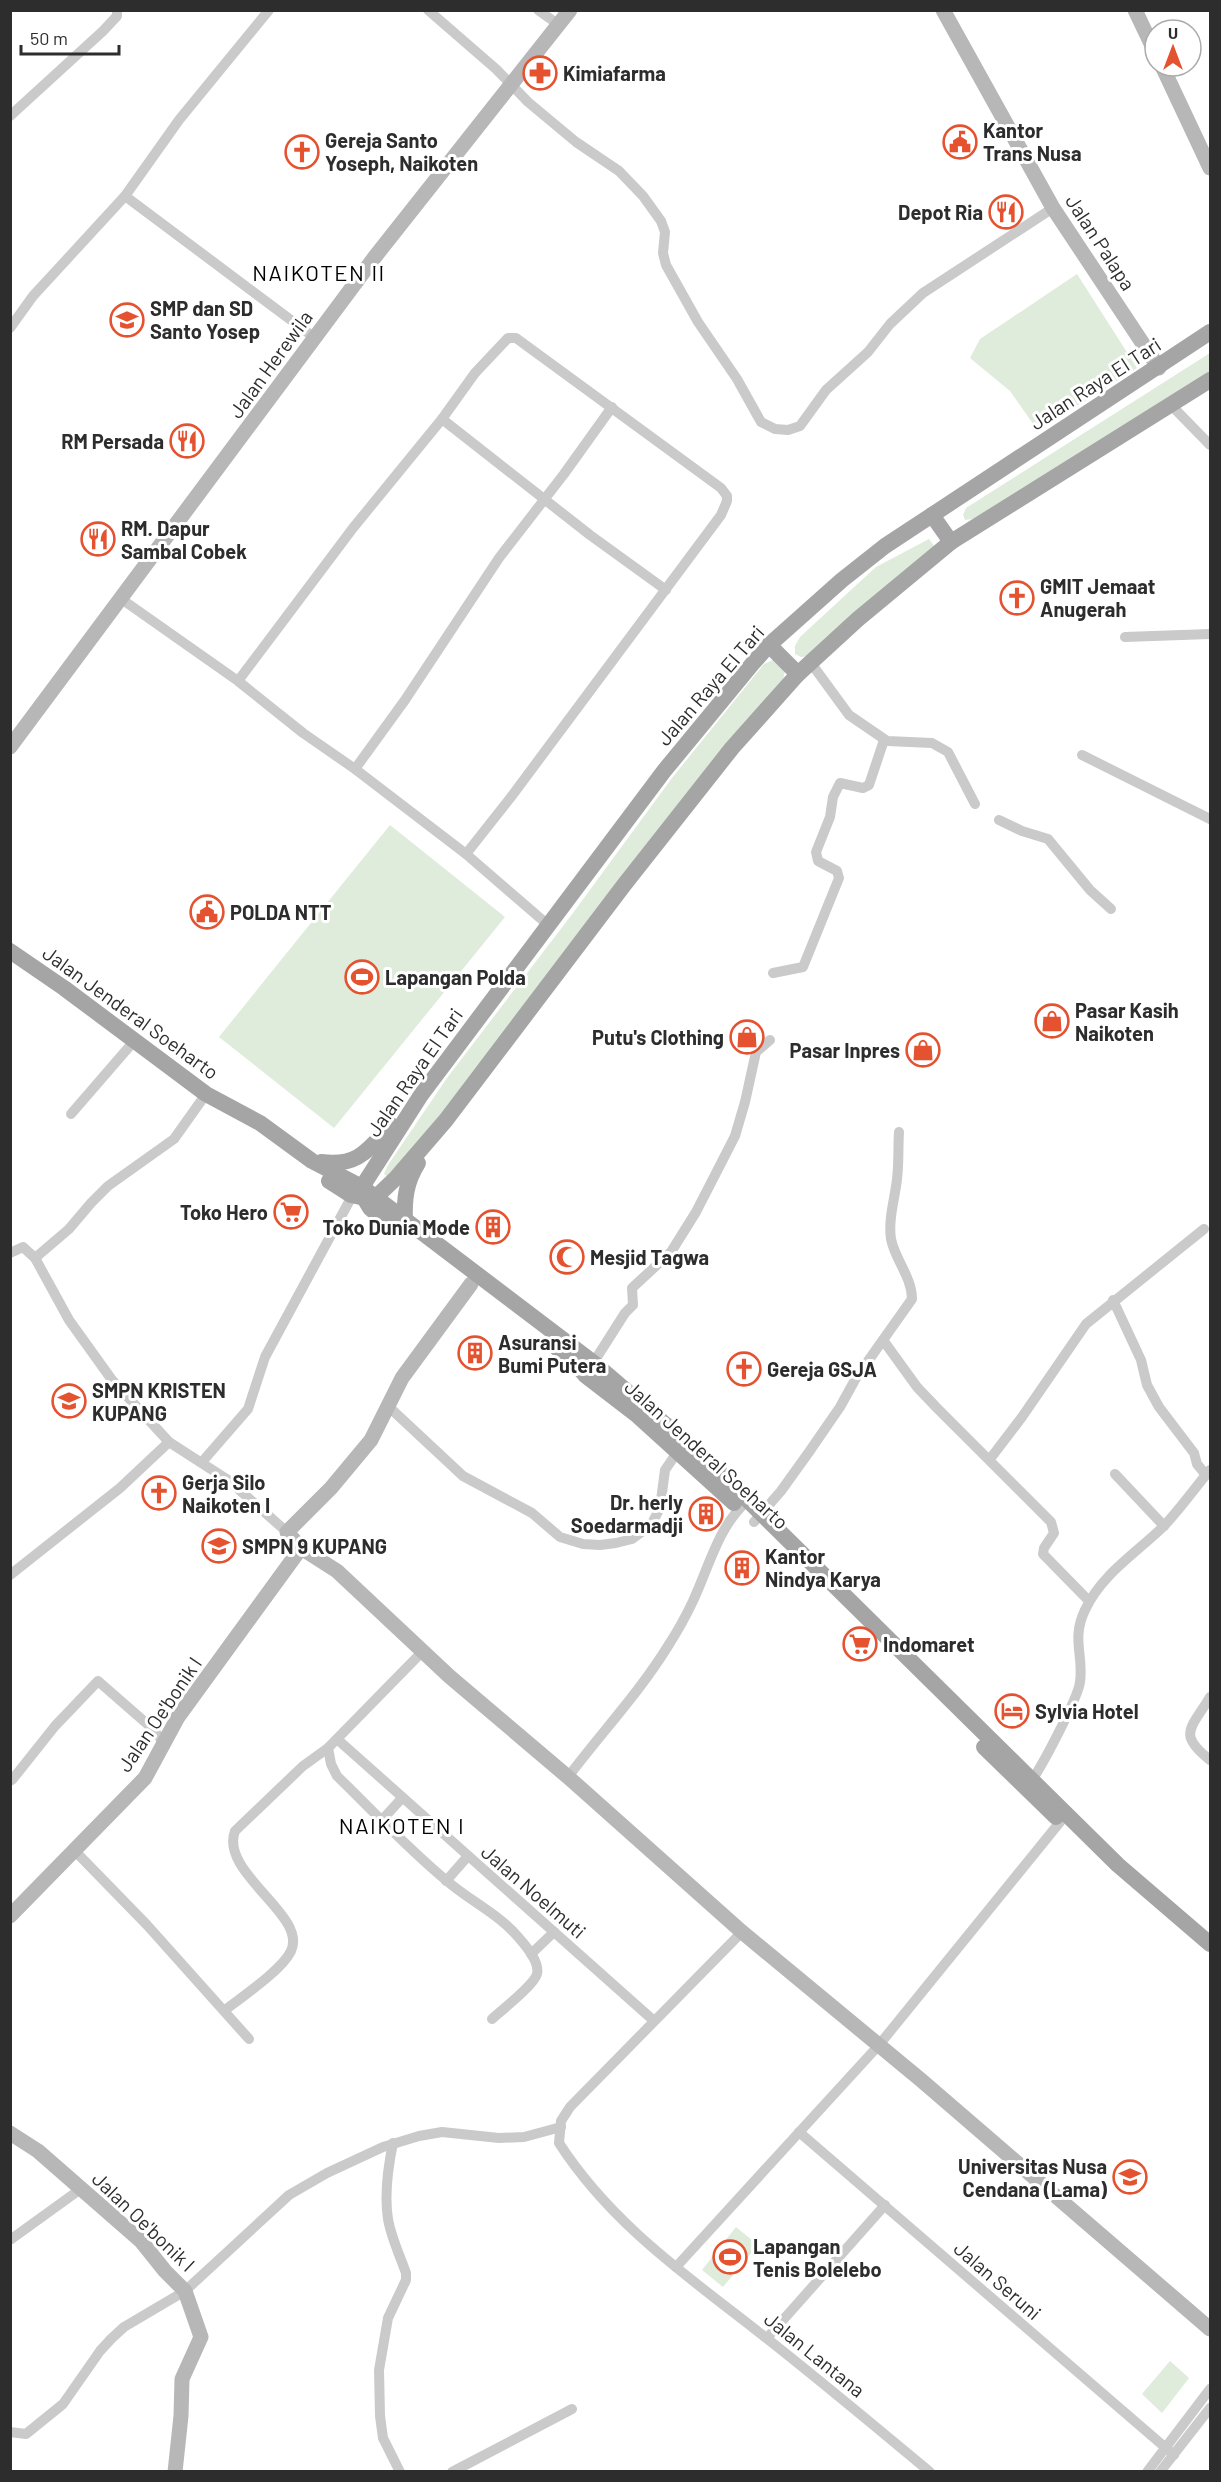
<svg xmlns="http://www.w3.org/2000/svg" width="1221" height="2482" viewBox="0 0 1221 2482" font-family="Barlow,sans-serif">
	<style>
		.green { fill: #dfebdb }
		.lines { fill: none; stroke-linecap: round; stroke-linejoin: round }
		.street { stroke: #cacaca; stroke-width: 10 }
		.secondary { stroke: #b7b7b7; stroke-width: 15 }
		.primary { stroke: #a5a5a5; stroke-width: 16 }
		.labels { text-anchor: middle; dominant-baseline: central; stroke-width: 6; stroke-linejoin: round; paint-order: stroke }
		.poi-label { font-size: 20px; font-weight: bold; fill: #2d2d2d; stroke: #fff; text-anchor: start }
		.street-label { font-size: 20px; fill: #2d2d2d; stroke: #fff }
		.quarter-label { font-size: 22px; letter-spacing: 1.5px; fill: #000; stroke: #fff }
	</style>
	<rect width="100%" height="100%" fill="#fff"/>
	<g class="green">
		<path d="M1077,274L1137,368L1038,431L1010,391L970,358L980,339Z"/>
		<path d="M1210,353V376L973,519L965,520L963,515L966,508Z"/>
		<path d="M929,539L937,550L810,656L801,657L795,654V646L800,637L876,567Z"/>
		<path d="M773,660L785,671L783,680L509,1032L389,1178L384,1174L388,1165L447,1078L573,913L672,778L764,664Z"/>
		<path d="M390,825L505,917L334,1128L219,1037Z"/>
		<path d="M736,2227L758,2245L723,2287L702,2270Z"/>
		<path d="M1170,2361L1189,2378L1162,2413L1142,2394Z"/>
	</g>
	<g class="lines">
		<g class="street">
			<path d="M428,10L496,69L528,102L576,142L619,171L643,196L661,221L665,232L663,253L666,265L698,322L737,379L761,422L775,429L788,430L800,426L826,390L868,352L890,324L923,293L1053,208"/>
			<path d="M538,10L559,25"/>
			<path d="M10,116L103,31L117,16V10"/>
			<path d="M125,196L179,120L269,10"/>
			<path d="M10,328L33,296L125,196L315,338"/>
			<path d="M1172,406L1210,445"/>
			<path d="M442,419L590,535L666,590"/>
			<path d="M120,598L238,681L303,733L355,769L466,854L511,797L721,515L727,501V496L721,488L516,338H508L475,373L442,419L353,528L238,681"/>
			<path d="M1125,637L1210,634"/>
			<path d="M811,663L849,715L887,741L932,743L948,752L975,804"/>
			<path d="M1082,755L1210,819"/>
			<path d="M355,769L405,700L499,558L564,474L612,407"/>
			<path d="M999,820L1022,831L1048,839L1090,890L1111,909"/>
			<path d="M466,854L547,924"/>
			<path d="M773,973L803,967L839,878L837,871L818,861L816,852L830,817L833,797L840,783L863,788L869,785L884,740"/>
			<path d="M71,1114L135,1040"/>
			<path d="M10,1253L23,1247L35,1258L69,1320L112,1380L169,1442L228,1480L287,1532"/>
			<path d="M35,1258L69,1229L91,1203L108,1186L174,1139L206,1094"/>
			<path d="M1113,1300L1141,1360L1147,1385L1159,1407L1194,1453L1197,1464L1206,1475"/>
			<path d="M883,1340L917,1387L936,1407L1051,1522L1054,1533L1044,1548L1043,1554L1089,1601"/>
			<path d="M590,1368L625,1313L633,1305L632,1288L671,1252L696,1212L735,1136L745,1102L756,1052L770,1040"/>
			<path d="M389,1407L463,1476L532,1513L560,1537L583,1544L600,1545L616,1543L632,1539L651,1525L660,1508L665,1470L678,1451"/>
			<path d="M990,1459L1022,1417L1086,1324L1204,1229"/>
			<path d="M202,1462L248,1409L265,1357L351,1198"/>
			<path d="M1115,1474L1164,1526"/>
			<path d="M754,1522L781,1491L809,1452L840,1407L856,1378L912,1299C912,1277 895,1260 891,1239C888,1219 895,1198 897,1179C899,1163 898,1148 899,1132"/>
			<path d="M10,1575L120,1488L169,1442"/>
			<path d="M1210,1697C1191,1729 1177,1734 1210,1760"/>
			<path d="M337,1739L653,2020"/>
			<path d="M328,1748L331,1764L337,1776C373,1811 408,1849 447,1881C470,1901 499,1914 519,1938C526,1946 540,1962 537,1974C534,1985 502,2010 492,2019"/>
			<path d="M568,1777C601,1733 639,1693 668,1646C677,1632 686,1616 693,1601C709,1567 718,1527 747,1501"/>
			<path d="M12,1780L55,1726L98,1681L153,1729L163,1742"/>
			<path d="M1028,1785C1039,1773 1078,1698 1080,1682C1084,1656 1071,1639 1085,1610C1101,1575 1136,1553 1163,1527C1180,1509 1194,1489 1210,1470"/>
			<path d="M382,1820L402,1798"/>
			<path d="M74,1850L147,1925L249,2039"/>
			<path d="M446,1881L468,1856"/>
			<path d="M742,1932L570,2107L561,2121L559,2143C610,2222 683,2273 756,2330C815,2376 872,2424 930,2472"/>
			<path d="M531,1954L554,1932"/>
			<path d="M225,2010C243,1996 282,1970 291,1951C308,1915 219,1873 235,1831L303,1766L328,1748L423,1651"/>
			<path d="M799,2132L1174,2455"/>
			<path d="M393,2143C388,2167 384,2194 388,2219C391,2237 400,2256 406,2273V2280L388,2318L379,2370L380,2416L383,2438L400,2472"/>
			<path d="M10,2240L82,2188"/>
			<path d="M676,2267L879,2045L1060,1822"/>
			<path d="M767,2338L885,2205"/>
			<path d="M10,2432L26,2434L63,2404L100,2351L111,2339L124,2327L185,2291L289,2195L327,2173L383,2147L419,2136L442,2132L499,2138L524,2137L561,2127"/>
			<path d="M452,2472L572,2409"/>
			<path d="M1147,2472L1210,2389"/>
			<path d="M1160,2472L1210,2408"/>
		</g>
		<g class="secondary">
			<path d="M943,10L1053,208L1159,368"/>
			<path d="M1135,10L1155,52"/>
			<path d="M1162,66L1210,168"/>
			<path d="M10,747L374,258L570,10"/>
			<path d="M471,1284L402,1378L371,1440L331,1488L287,1532L301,1548L337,1571L449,1676L568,1777L742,1932L921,2080L1210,2329"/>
			<path d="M10,1916L145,1778L178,1717L301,1548"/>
			<path d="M10,2133L38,2151L141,2241L165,2271L185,2291L201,2337L182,2379L181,2416L175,2472"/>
		</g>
		<g class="primary">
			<path d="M932,515L951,542"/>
			<path d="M769,645L798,674"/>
			<path d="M10,951L64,988L206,1094L260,1123L312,1161L362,1187L594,1363L709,1462L1118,1865L1210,1944"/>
			<path d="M321,1162C358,1167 368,1150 391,1125"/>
			<path d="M329,1181L351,1195L370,1199L376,1197L396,1178L446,1120L624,885L732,748L798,674L858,619L951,542L1210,380"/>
			<path d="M405,1221C404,1199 406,1182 418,1163"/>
			<path d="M387,1223L370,1208L361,1193L362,1187L421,1095L664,771L753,663L769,645L842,580L885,546L1210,332"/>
			<path d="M557,1348L574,1362L586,1376L638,1416L734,1503"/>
			<path d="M984,1747L1056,1817"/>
		</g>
	</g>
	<defs>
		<symbol id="pharmacy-ring" viewBox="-11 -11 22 22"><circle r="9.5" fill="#fff" stroke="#e45230" stroke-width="1.5"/><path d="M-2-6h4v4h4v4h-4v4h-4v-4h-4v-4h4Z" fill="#e45230"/></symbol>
		<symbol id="civic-ring" viewBox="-11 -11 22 22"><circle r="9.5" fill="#fff" stroke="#e45230" stroke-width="1.5"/><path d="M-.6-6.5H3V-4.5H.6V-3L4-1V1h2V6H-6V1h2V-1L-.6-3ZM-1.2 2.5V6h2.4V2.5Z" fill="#e45230"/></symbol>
		<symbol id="church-ring" viewBox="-11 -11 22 22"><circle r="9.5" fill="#fff" stroke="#e45230" stroke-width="1.5"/><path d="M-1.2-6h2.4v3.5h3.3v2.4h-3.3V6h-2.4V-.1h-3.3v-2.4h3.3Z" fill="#e45230"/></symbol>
		<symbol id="restaurant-ring" viewBox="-11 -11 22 22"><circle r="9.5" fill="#fff" stroke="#e45230" stroke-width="1.5"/><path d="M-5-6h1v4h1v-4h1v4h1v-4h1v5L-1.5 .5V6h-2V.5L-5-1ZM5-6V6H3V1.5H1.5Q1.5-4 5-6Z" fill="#e45230"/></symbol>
		<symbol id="school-ring" viewBox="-11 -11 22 22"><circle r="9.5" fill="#fff" stroke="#e45230" stroke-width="1.5"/><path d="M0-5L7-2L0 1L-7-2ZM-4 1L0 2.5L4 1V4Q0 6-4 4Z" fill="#e45230"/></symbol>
		<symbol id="stadium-ring" viewBox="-11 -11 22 22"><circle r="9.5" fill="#fff" stroke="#e45230" stroke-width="1.5"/><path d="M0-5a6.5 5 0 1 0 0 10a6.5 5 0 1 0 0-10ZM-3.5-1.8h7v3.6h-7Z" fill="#e45230"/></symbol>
		<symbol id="shop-ring" viewBox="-11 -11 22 22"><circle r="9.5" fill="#fff" stroke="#e45230" stroke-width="1.5"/><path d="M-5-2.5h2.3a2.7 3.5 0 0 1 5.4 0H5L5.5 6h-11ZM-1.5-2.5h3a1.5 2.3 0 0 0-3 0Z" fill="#e45230"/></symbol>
		<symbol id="supermarket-ring" viewBox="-11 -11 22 22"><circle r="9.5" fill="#fff" stroke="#e45230" stroke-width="1.5"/><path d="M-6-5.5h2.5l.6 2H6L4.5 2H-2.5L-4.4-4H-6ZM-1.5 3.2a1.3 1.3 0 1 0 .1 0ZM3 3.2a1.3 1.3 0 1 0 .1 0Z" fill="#e45230"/></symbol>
		<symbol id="building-ring" viewBox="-11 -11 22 22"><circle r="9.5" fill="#fff" stroke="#e45230" stroke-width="1.5"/><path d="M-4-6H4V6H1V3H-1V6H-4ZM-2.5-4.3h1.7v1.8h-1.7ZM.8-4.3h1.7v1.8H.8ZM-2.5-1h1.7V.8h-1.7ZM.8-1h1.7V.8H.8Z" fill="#e45230"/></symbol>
		<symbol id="mosque-ring" viewBox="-11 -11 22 22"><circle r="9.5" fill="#fff" stroke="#e45230" stroke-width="1.5"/><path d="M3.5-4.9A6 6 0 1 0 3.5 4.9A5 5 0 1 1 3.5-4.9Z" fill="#e45230"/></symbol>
		<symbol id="hotel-ring" viewBox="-11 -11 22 22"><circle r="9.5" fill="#fff" stroke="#e45230" stroke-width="1.5"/><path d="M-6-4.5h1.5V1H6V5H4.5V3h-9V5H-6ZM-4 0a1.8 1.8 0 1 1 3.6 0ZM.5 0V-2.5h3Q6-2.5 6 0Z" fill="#e45230"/></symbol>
		<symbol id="university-ring" viewBox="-11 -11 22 22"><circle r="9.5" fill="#fff" stroke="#e45230" stroke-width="1.5"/><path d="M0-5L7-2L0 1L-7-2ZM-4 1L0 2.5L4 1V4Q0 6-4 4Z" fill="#e45230"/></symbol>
	</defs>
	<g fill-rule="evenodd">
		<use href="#pharmacy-ring" x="521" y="54" width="38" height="38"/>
		<use href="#civic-ring" x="941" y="123" width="38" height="38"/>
		<use href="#church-ring" x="283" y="133" width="38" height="38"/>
		<use href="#restaurant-ring" x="987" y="193" width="38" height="38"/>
		<use href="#school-ring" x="108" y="301" width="38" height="38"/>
		<use href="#restaurant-ring" x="168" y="422" width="38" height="38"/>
		<use href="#restaurant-ring" x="79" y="520" width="38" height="38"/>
		<use href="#church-ring" x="998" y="579" width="38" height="38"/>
		<use href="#civic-ring" x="188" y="893" width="38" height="38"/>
		<use href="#stadium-ring" x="343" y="958" width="38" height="38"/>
		<use href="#shop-ring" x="1033" y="1002" width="38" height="38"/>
		<use href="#shop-ring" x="728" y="1018" width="38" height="38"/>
		<use href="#shop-ring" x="904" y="1031" width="38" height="38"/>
		<use href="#supermarket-ring" x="272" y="1193" width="38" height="38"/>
		<use href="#building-ring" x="474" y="1208" width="38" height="38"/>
		<use href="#mosque-ring" x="548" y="1238" width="38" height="38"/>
		<use href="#building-ring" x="456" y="1334" width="38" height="38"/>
		<use href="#church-ring" x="725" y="1350" width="38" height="38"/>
		<use href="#school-ring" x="50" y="1382" width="38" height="38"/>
		<use href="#church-ring" x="140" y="1474" width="38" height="38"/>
		<use href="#building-ring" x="687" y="1495" width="38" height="38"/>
		<use href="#school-ring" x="200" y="1527" width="38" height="38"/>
		<use href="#building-ring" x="723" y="1549" width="38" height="38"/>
		<use href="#supermarket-ring" x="841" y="1625" width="38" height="38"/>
		<use href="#hotel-ring" x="993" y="1692" width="38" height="38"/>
		<use href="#university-ring" x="1111" y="2158" width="38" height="38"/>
		<use href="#stadium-ring" x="711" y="2238" width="38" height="38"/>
	</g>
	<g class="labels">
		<g class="poi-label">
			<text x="563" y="73">Kimiafarma</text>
			<text x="983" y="130">Kantor<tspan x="983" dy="23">Trans Nusa</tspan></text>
			<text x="325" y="140">Gereja Santo<tspan x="325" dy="23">Yoseph, Naikoten</tspan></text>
			<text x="983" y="212" text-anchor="end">Depot Ria</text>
			<text x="150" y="308">SMP dan SD<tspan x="150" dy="23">Santo Yosep</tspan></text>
			<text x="164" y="441" text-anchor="end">RM Persada</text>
			<text x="121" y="528">RM. Dapur<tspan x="121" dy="23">Sambal Cobek</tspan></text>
			<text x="1040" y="586">GMIT Jemaat<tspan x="1040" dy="23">Anugerah</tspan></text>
			<text x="230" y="912">POLDA NTT</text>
			<text x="385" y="977">Lapangan Polda</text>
			<text x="1075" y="1010">Pasar Kasih<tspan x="1075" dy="23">Naikoten</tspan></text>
			<text x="724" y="1037" text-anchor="end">Putu's Clothing</text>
			<text x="900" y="1050" text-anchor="end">Pasar Inpres</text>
			<text x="268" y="1212" text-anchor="end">Toko Hero</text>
			<text x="470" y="1227" text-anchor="end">Toko Dunia Mode</text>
			<text x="590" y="1257">Mesjid Tagwa</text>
			<text x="498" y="1342">Asuransi<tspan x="498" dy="23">Bumi Putera</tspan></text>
			<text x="767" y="1369">Gereja GSJA</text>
			<text x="92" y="1390">SMPN KRISTEN<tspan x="92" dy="23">KUPANG</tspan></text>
			<text x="182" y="1482">Gerja Silo<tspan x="182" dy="23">Naikoten I</tspan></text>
			<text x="683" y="1502" text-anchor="end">Dr. herly<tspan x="683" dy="23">Soedarmadji</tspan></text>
			<text x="242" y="1546">SMPN 9 KUPANG</text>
			<text x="765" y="1556">Kantor<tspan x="765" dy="23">Nindya Karya</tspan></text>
			<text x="883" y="1644">Indomaret</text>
			<text x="1035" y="1711">Sylvia Hotel</text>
			<text x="1107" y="2166" text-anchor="end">Universitas Nusa<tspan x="1107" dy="23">Cendana (Lama)</tspan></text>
			<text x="753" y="2246">Lapangan<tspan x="753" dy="23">Tenis Bolelebo</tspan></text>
		</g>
		<g class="street-label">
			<text transform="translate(1101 242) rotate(57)">Jalan Palapa</text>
			<text transform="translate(270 364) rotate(-54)">Jalan Herewila</text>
			<text transform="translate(1095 383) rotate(-33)">Jalan Raya El Tari</text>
			<text transform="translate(710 685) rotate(-49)">Jalan Raya El Tari</text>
			<text transform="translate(131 1012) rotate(36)">Jalan Jenderal Soeharto</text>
			<text transform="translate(414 1072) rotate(-55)">Jalan Raya El Tari</text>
			<text transform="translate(707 1454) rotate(42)">Jalan Jenderal Soeharto</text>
			<text transform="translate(159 1714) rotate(-56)">Jalan Oe'bonik I</text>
			<text transform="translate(534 1891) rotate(41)">Jalan Noelmuti</text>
			<text transform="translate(144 2221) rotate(44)">Jalan Oe'bonik I</text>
			<text transform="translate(998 2280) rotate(41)">Jalan Seruni</text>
			<text transform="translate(815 2354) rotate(39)">Jalan Lantana</text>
		</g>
		<g class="quarter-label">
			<text x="319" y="272">NAIKOTEN II</text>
			<text x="402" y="1825">NAIKOTEN I</text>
		</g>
	</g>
	<rect width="1221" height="2482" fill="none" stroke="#2d2d2d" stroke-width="24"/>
	<g transform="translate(1173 48)"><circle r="28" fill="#ffffff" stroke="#ababab" stroke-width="1.5"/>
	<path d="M0-4.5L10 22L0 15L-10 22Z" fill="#e45230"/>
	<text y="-9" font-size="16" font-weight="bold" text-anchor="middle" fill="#2d2d2d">U</text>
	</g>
	<path d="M21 45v9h98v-9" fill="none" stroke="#2d2d2d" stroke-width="3"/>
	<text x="30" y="45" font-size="18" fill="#2d2d2d" stroke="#ffffff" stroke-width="4.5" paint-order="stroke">50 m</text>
</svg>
